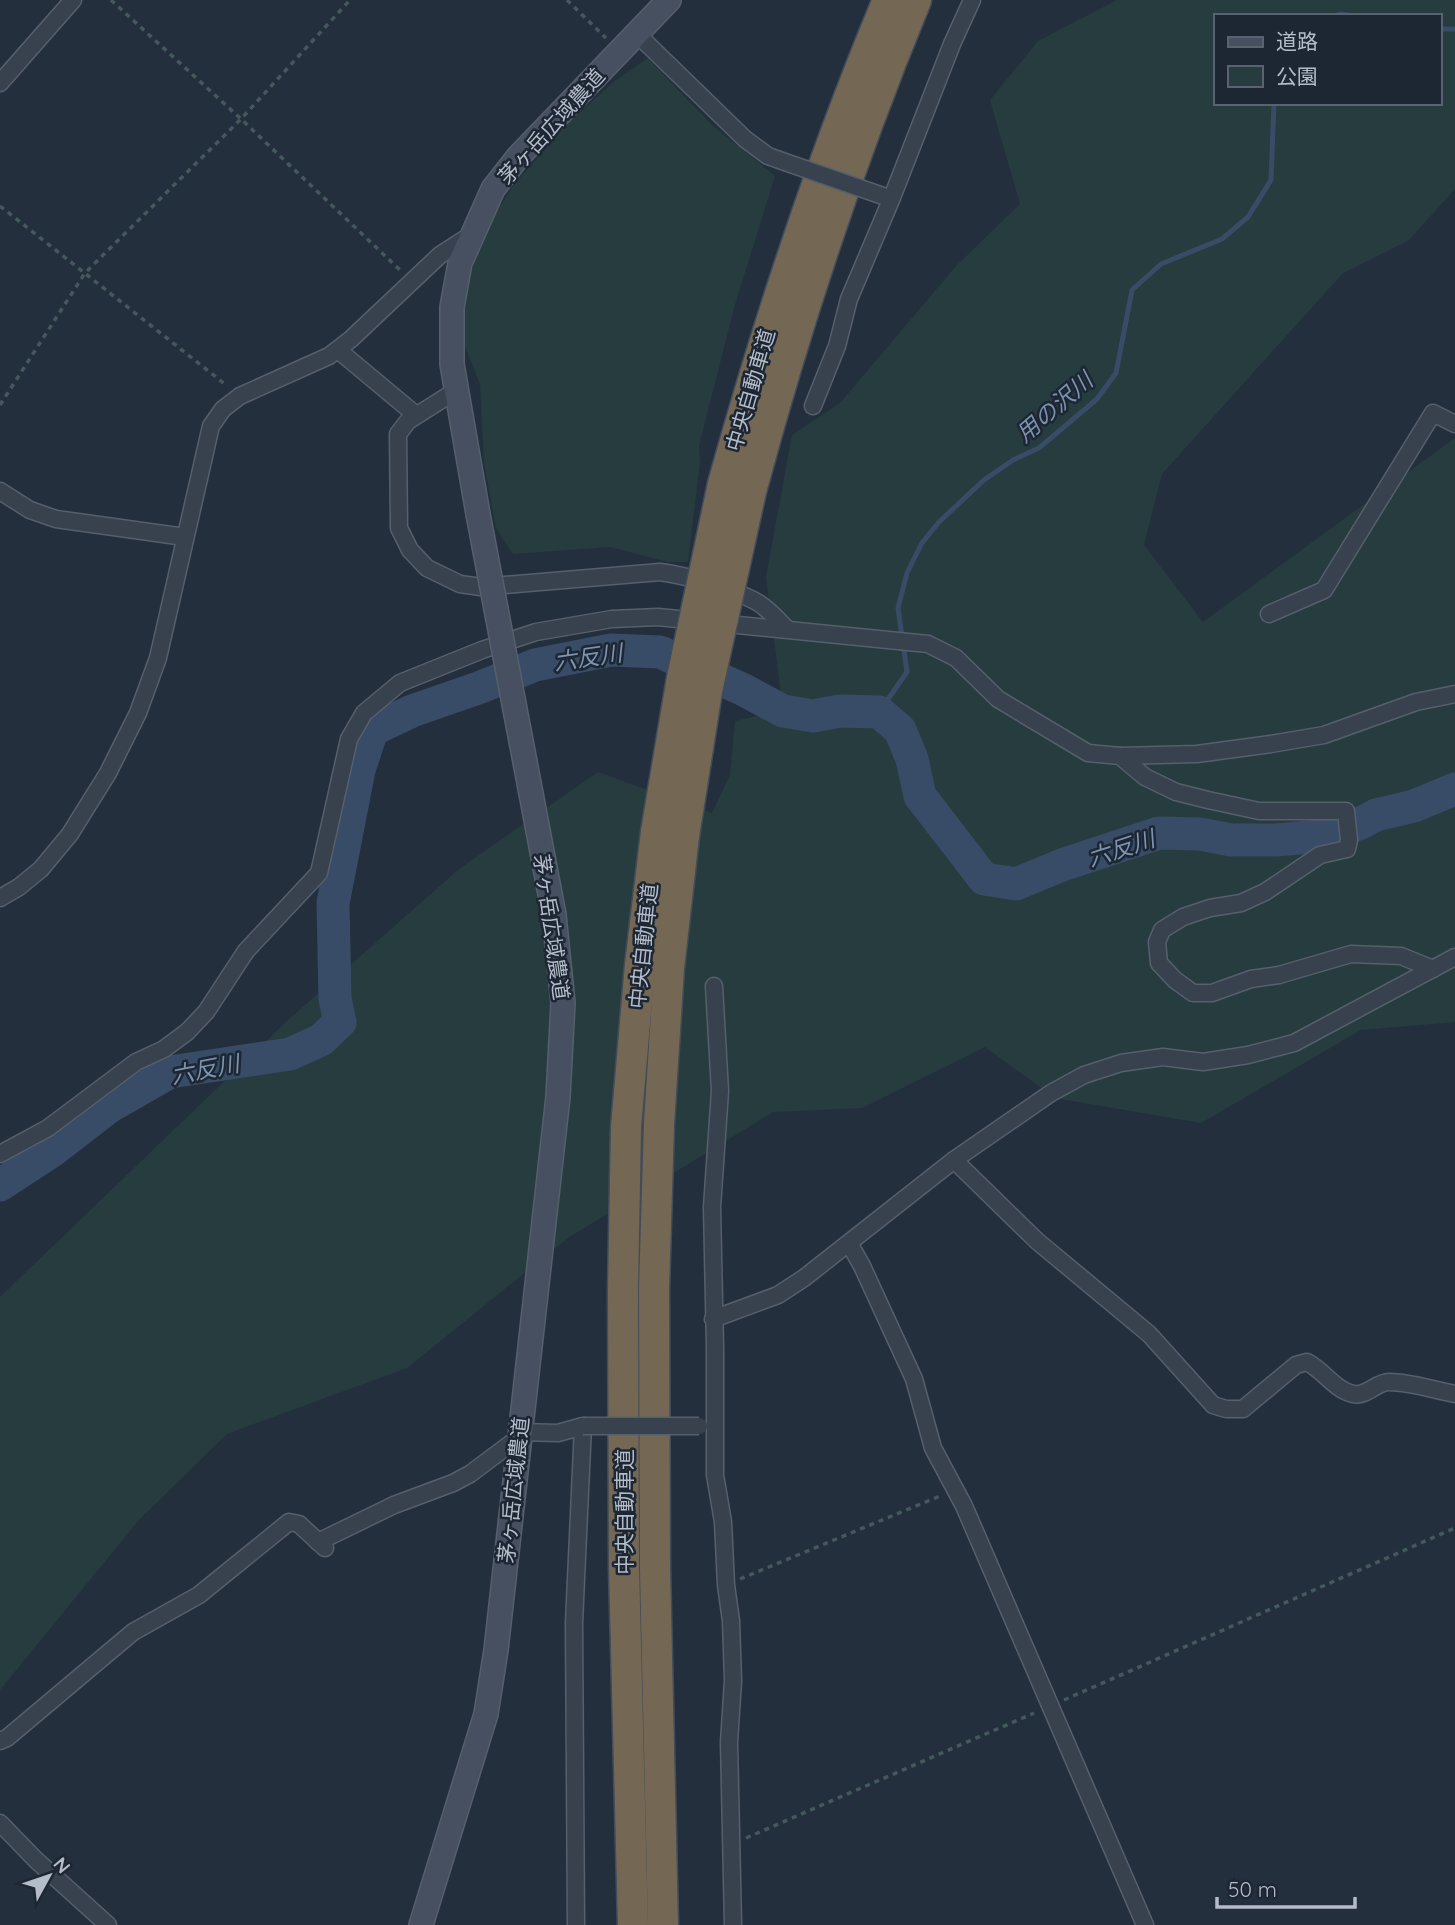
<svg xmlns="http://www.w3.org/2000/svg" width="1455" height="1925" viewBox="0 0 1455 1925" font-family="Quicksand,'Noto Sans JP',sans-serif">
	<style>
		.green { fill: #263c3f; fill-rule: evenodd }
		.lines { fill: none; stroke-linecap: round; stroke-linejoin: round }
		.stream { stroke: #394c67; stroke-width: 5 }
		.river { stroke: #394c67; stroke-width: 33 }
		.street-casing { stroke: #565f6c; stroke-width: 19 }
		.secondary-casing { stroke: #565f6c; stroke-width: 26 }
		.highway-casing { stroke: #434c59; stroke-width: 33 }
		.path { stroke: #44595c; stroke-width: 3.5; stroke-dasharray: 5 5; stroke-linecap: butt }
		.street { stroke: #38414e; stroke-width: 16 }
		.secondary { stroke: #465061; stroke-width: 23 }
		.highway { stroke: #746855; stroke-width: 30 }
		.street-bridge-casing { stroke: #565f6c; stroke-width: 19; stroke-linecap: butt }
		.secondary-bridge-casing { stroke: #565f6c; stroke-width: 26; stroke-linecap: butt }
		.highway-bridge-casing { stroke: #434c59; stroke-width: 33; stroke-linecap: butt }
		.street-bridge { stroke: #38414e; stroke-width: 16 }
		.secondary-bridge { stroke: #465061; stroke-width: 23 }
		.highway-bridge { stroke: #746855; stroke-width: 30 }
		.labels { text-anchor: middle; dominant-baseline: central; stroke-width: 5; stroke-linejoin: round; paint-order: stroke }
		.street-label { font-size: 21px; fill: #b4bcc9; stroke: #1d2633 }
		.water-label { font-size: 23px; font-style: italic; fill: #7c92b1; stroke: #1d2633 }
	</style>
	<rect width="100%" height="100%" fill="#242f3e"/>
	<g class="green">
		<path d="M1117,0H1455V189L1409,240L1343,273L1162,474L1144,545L1203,622L1455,438V1022L1361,1030L1201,1123L1055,1098L985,1047L862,1108L773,1112L568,1238L407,1368L227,1434L138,1521L0,1690V1297L288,1020L459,869L598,772L712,813L730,775L735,721L783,710L766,577L792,435L840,403L956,266L1020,204L990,100L1038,41ZM1215,16H1439V103H1215Z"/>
		<path d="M648,58L712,125L775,176L734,308L699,446L700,462L688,562H668L610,547L513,554L496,528L484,463L480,384L460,335L468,284L483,233L515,183L571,120L616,80Z"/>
	</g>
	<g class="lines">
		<g class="stream">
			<path d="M1334,16L1341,14L1353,16"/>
			<path d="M1439,29H1455"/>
			<path d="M879,712L907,672L898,608L907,573L922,543L939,522L984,480L1013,460L1039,448L1097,399L1116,373L1132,290L1161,264L1222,239L1248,217L1271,180L1274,103"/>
		</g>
		<path class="river" d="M0,1185L52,1151L109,1107L170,1072L290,1054L321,1040L340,1022L335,999L333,903L359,770L372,730L412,711L481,687L535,665L611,650L660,652L744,690L783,711L813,716L840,711L879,712L900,730L912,759L920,796L984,879L1016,884L1062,865L1159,833L1200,834L1231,840H1276L1322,836L1361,823L1376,815L1414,806L1455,789"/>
		<defs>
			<g id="street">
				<path d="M637,34L745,139L768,156L785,162"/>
				<path d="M0,83L73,0"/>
				<path d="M338,350L416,415"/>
				<path d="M457,390L408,421L398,434L399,528L410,550L427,568L460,584L481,587L660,572C688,576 724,586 749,598C764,604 776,618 787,629"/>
				<path d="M813,406L837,346L849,299L891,200L952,44L972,0"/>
				<path d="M0,491L30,510L56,519L185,537"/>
				<path d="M1269,614L1324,590L1433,413L1455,424"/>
				<path d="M1120,756L1145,777L1176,792L1208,800L1259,811H1346L1349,840L1347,849L1320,855L1265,892L1241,903L1210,908L1183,917L1162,930L1157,942L1159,963L1175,980L1193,993H1212L1251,979L1279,975L1351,954L1401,956L1433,969"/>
				<path d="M0,898L19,887L41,869L70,834L108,773L138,713L158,658L211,426L223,409L240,396L329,356L351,339L440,255L471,235"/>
				<path d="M714,986L720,1091L712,1207L715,1348V1475L723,1522L726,1585L731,1621L733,1681L729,1742L733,1925"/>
				<path d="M0,1154L48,1128L136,1062L164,1049L187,1032L206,1012L246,951L319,873L349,739L364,713L400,683L482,650L536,632L612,619L658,617L928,644L956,658L998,699L1088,753L1120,756L1197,754L1271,744L1324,735L1416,702L1455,694"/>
				<path d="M954,1160L1037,1241L1149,1334L1213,1405L1226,1409H1243L1296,1365L1307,1362C1323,1370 1335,1390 1353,1394C1367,1397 1376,1382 1389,1382C1410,1382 1434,1390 1455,1394"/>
				<path d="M849,1243L862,1266L914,1379L933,1448L964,1506L1145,1925"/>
				<path d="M713,1319L778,1295L804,1278L954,1160L1051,1093L1084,1075L1121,1063L1163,1057L1203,1062L1248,1055L1294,1043L1455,957"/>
				<path d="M519,1432L558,1433L583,1426L574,1623L576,1925"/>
				<path d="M318,1542L394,1505L453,1483L470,1474L518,1438"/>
				<path d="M0,1741L7,1738L133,1632L199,1595L289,1522L299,1524L325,1548"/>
				<path d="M0,1823L36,1860L108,1925"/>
			</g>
			<g id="secondary">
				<path d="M478,514L452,364V307L460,263L493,189L518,157L669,0"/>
				<path d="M421,1925L486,1714L496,1650L558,1097L563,1003L554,915"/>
			</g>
			<g id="highway">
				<path d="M723,484C769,319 822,158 888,0"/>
				<path d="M751,491C796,324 850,160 916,0"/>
				<path d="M633,1925L624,1568L623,1290L626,1127L640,965L656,832"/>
				<path d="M663,1925L655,1569L654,1289L659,1124L669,968L684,836"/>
			</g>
		</defs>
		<use href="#street" class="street-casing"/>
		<use href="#secondary" class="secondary-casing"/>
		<use href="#highway" class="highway-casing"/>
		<g class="path">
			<path d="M111,0L241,119L401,271"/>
			<path d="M567,0L606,38"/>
			<path d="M0,206L226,385"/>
			<path d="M0,405L85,273L241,119L350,0"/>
			<path d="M740,1579L940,1496"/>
			<path d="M1064,1700L1455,1528"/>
			<path d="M746,1838L1034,1713"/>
		</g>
		<use href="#street" class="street"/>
		<use href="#secondary" class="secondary"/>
		<use href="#highway" class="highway"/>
		<defs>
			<g id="street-bridge">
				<path d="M785,162L883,196"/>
				<path d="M583,1426H699"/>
			</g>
			<path id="secondary-bridge" d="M478,514L554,915"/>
			<g id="highway-bridge">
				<path d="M656,832L682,678L723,484"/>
				<path d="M684,836L707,691L751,491"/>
			</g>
		</defs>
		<use href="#street-bridge" class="street-bridge-casing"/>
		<use href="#secondary-bridge" class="secondary-bridge-casing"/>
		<use href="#highway-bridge" class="highway-bridge-casing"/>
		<use href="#street-bridge" class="street-bridge"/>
		<use href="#secondary-bridge" class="secondary-bridge"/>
		<use href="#highway-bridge" class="highway-bridge"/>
	</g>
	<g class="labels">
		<g class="street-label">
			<text transform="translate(551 126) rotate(-48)">茅ヶ岳広域農道</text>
			<text transform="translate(750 390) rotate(-74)">中央自動車道</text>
			<text transform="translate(552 927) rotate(82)">茅ヶ岳広域農道</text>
			<text transform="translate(643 946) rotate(-84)">中央自動車道</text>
			<text transform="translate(513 1490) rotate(-84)">茅ヶ岳広域農道</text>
			<text transform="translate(624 1512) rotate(-90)">中央自動車道</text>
		</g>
		<g class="water-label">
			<text transform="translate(1054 407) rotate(-41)">用の沢川</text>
			<text transform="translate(588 657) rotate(-8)">六反川</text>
			<text transform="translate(1121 848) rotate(-18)">六反川</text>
			<text transform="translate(205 1069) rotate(-11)">六反川</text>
		</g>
	</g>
	<rect x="1214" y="14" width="228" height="91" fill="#1d2633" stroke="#59626f" stroke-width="2"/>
	<rect x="1228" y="37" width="35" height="10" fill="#465061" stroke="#59626f" stroke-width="2"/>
	<text x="1276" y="49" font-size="21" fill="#b4bcc9">道路</text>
	<rect x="1228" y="66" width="35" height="21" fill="#263c3f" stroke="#59626f" stroke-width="2"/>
	<text x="1276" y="84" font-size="21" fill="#b4bcc9">公園</text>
	<g transform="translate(49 1876) rotate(50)" stroke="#1d2633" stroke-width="5" paint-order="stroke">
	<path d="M0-5L12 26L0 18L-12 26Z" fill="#b4bcc9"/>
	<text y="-10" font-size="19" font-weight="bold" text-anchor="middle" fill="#b4bcc9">N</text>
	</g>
	<path d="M1217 1897v10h138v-10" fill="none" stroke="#b4bcc9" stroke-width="3.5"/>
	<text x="1228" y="1897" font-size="21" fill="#b4bcc9" stroke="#1d2633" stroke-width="5" paint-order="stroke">50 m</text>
</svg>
